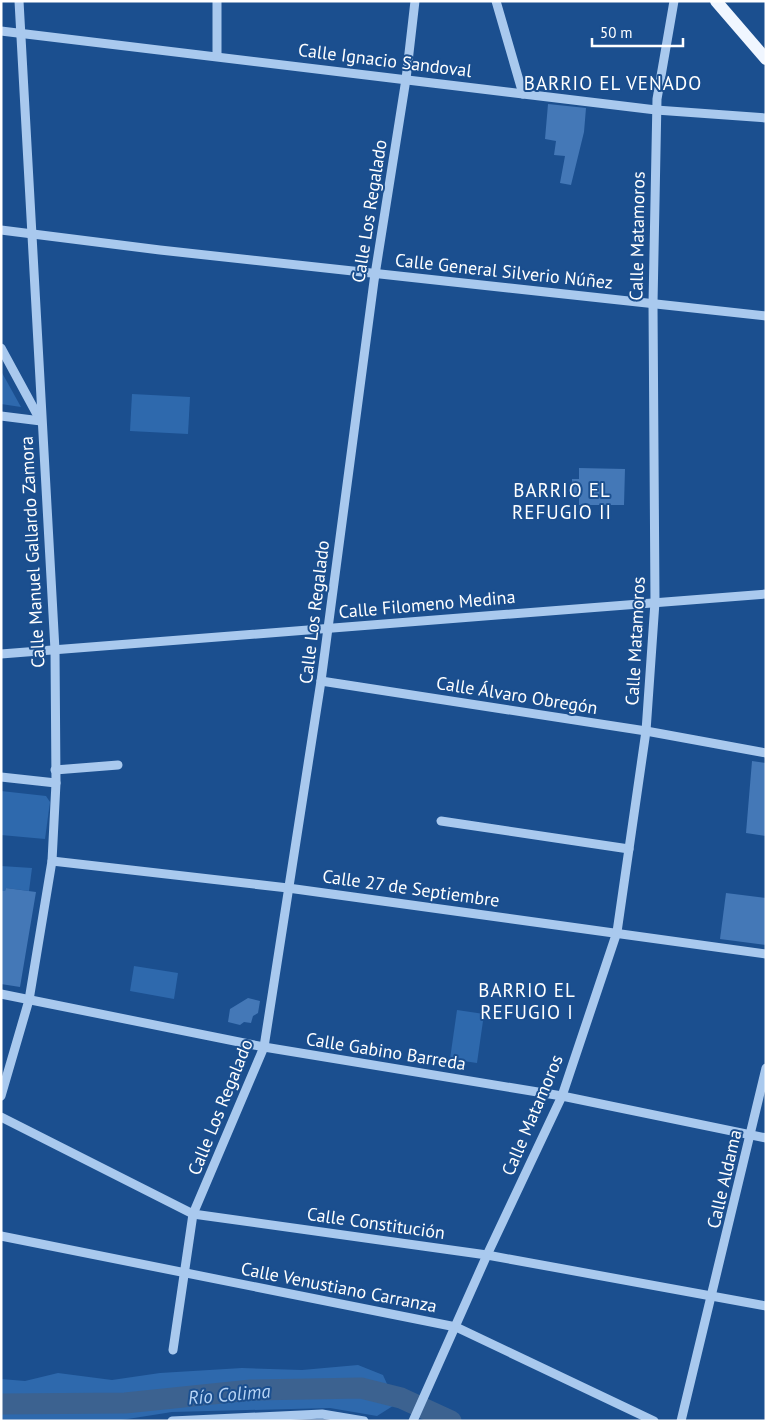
<svg xmlns="http://www.w3.org/2000/svg" width="767" height="1422" viewBox="0 0 767 1422" font-family="'PT Sans',sans-serif">
	<style>
		.green { fill: #2e69ad }
		.lines { fill: none; stroke-linecap: round; stroke-linejoin: round }
		.river { stroke: #3c6290; stroke-width: 21 }
		.building { fill: #4478b7 }
		.minor { stroke: #a9c9ee; stroke-width: 9 }
		.major { stroke: #f0f6ff; stroke-width: 12 }
		.labels { text-anchor: middle; dominant-baseline: central; stroke-width: 4; stroke-linejoin: round; paint-order: stroke }
		.street-label { font-size: 18px; fill: #fff; stroke: #1b4f8f }
		.neighbourhood-label { font-size: 19px; letter-spacing: 1px; fill: #fff; stroke: #1b4f8f }
		.water-label { font-size: 19px; font-style: italic; fill: #b5d3f5; stroke: #1b4f8f }
	</style>
	<rect width="100%" height="100%" fill="#1b4f8f"/>
	<g class="green">
		<path d="M1,371L21,407L1,404Z"/>
		<path d="M132,394L190,397L188,434L130,431Z"/>
		<path d="M1,791L46,796L50,802L45,839L1,835Z"/>
		<path d="M1,866L32,868L29,891L6,888L5,891H1Z"/>
		<path d="M134,966L178,973L174,999L130,991Z"/>
		<path d="M457,1010L484,1014L477,1063L450,1059Z"/>
		<path d="M358,1365L383,1375L396,1404L377,1416L330,1408L172,1412L115,1421H1V1379L25,1381L58,1373L112,1380L160,1373L242,1368L302,1370Z"/>
	</g>
	<g class="lines">
		<path class="river" d="M1,1404L125,1403L251,1390L361,1388L401,1398L451,1421"/>
	</g>
	<g class="building">
		<path d="M548,104L586,108L584,132L571,185L560,183L565,156L554,155L556,141L545,139Z"/>
		<path d="M579,468L625,469L624,505H579V493H572V479H579Z"/>
		<path d="M752,761L766,763V836L746,833Z"/>
		<path d="M6,888L36,892L20,987L1,984V891H5Z"/>
		<path d="M726,893L766,898V945L720,939Z"/>
		<path d="M248,998L260,1001L258,1013L253,1016L251,1023L244,1022L240,1025L228,1022L230,1009Z"/>
	</g>
	<g class="lines">
		<g class="minor">
			<path d="M496,1L523,94"/>
			<path d="M1,31L656,110L766,118"/>
			<path d="M217,56V1"/>
			<path d="M1,230L160,250L766,316"/>
			<path d="M1,348L39,418"/>
			<path d="M1,416L41,421"/>
			<path d="M1,654L766,594"/>
			<path d="M321,681L646,731L766,753"/>
			<path d="M55,770L118,765"/>
			<path d="M1,777L56,783"/>
			<path d="M441,821L629,849"/>
			<path d="M52,861L288,888L766,954"/>
			<path d="M1,994L264,1047L562,1096L766,1138"/>
			<path d="M1,1096L29,1000L52,861L56,783L55,650L19,1"/>
			<path d="M1,1117L193,1214L487,1255L766,1306"/>
			<path d="M1,1236L456,1327L654,1421"/>
			<path d="M173,1350L193,1214L264,1047L321,681L374,281L406,79L415,1"/>
			<path d="M172,1421L322,1414L364,1421"/>
			<path d="M413,1421L487,1255L562,1096L617,932L646,731L655,602L653,304L657,99L674,1"/>
			<path d="M681,1421L766,1068"/>
		</g>
		<path class="major" d="M716,1L766,59"/>
	</g>
	<g class="labels">
		<g class="street-label">
			<text transform="translate(385 60) rotate(7)">Calle Ignacio Sandoval</text>
			<text transform="translate(369 211) rotate(-81)">Calle Los Regalado</text>
			<text transform="translate(637 236) rotate(-89)">Calle Matamoros</text>
			<text transform="translate(504 271) rotate(6)">Calle General Silverio Núñez</text>
			<text transform="translate(32 552) rotate(-93)">Calle Manuel Gallardo Zamora</text>
			<text transform="translate(427 604) rotate(-5)">Calle Filomeno Medina</text>
			<text transform="translate(314 612) rotate(-83)">Calle Los Regalado</text>
			<text transform="translate(635 641) rotate(-87)">Calle Matamoros</text>
			<text transform="translate(517 695) rotate(9)">Calle Álvaro Obregón</text>
			<text transform="translate(411 888) rotate(8)">Calle 27 de Septiembre</text>
			<text transform="translate(386 1051) rotate(9)">Calle Gabino Barreda</text>
			<text transform="translate(220 1107) rotate(-68)">Calle Los Regalado</text>
			<text transform="translate(532 1115) rotate(-67)">Calle Matamoros</text>
			<text transform="translate(724 1179) rotate(-77)">Calle Aldama</text>
			<text transform="translate(376 1223) rotate(8)">Calle Constitución</text>
			<text transform="translate(339 1287) rotate(11)">Calle Venustiano Carranza</text>
		</g>
		<g class="neighbourhood-label">
			<text x="613" y="83">BARRIO EL VENADO</text>
			<text x="562" y="490">BARRIO EL<tspan x="562" dy="22">REFUGIO II</tspan></text>
			<text x="527" y="990">BARRIO EL<tspan x="527" dy="22">REFUGIO I</tspan></text>
		</g>
		<g class="water-label">
			<text transform="translate(229 1394) rotate(-5)">Río Colima</text>
		</g>
	</g>
	<rect width="767" height="1422" fill="none" stroke="#ffffff" stroke-width="5"/>
	<path d="M592 38v8h91v-8" fill="none" stroke="#ffffff" stroke-width="2.5"/>
	<text x="600" y="38" font-size="15" fill="#ffffff" stroke="#1b4f8f" stroke-width="4" paint-order="stroke">50 m</text>
</svg>
